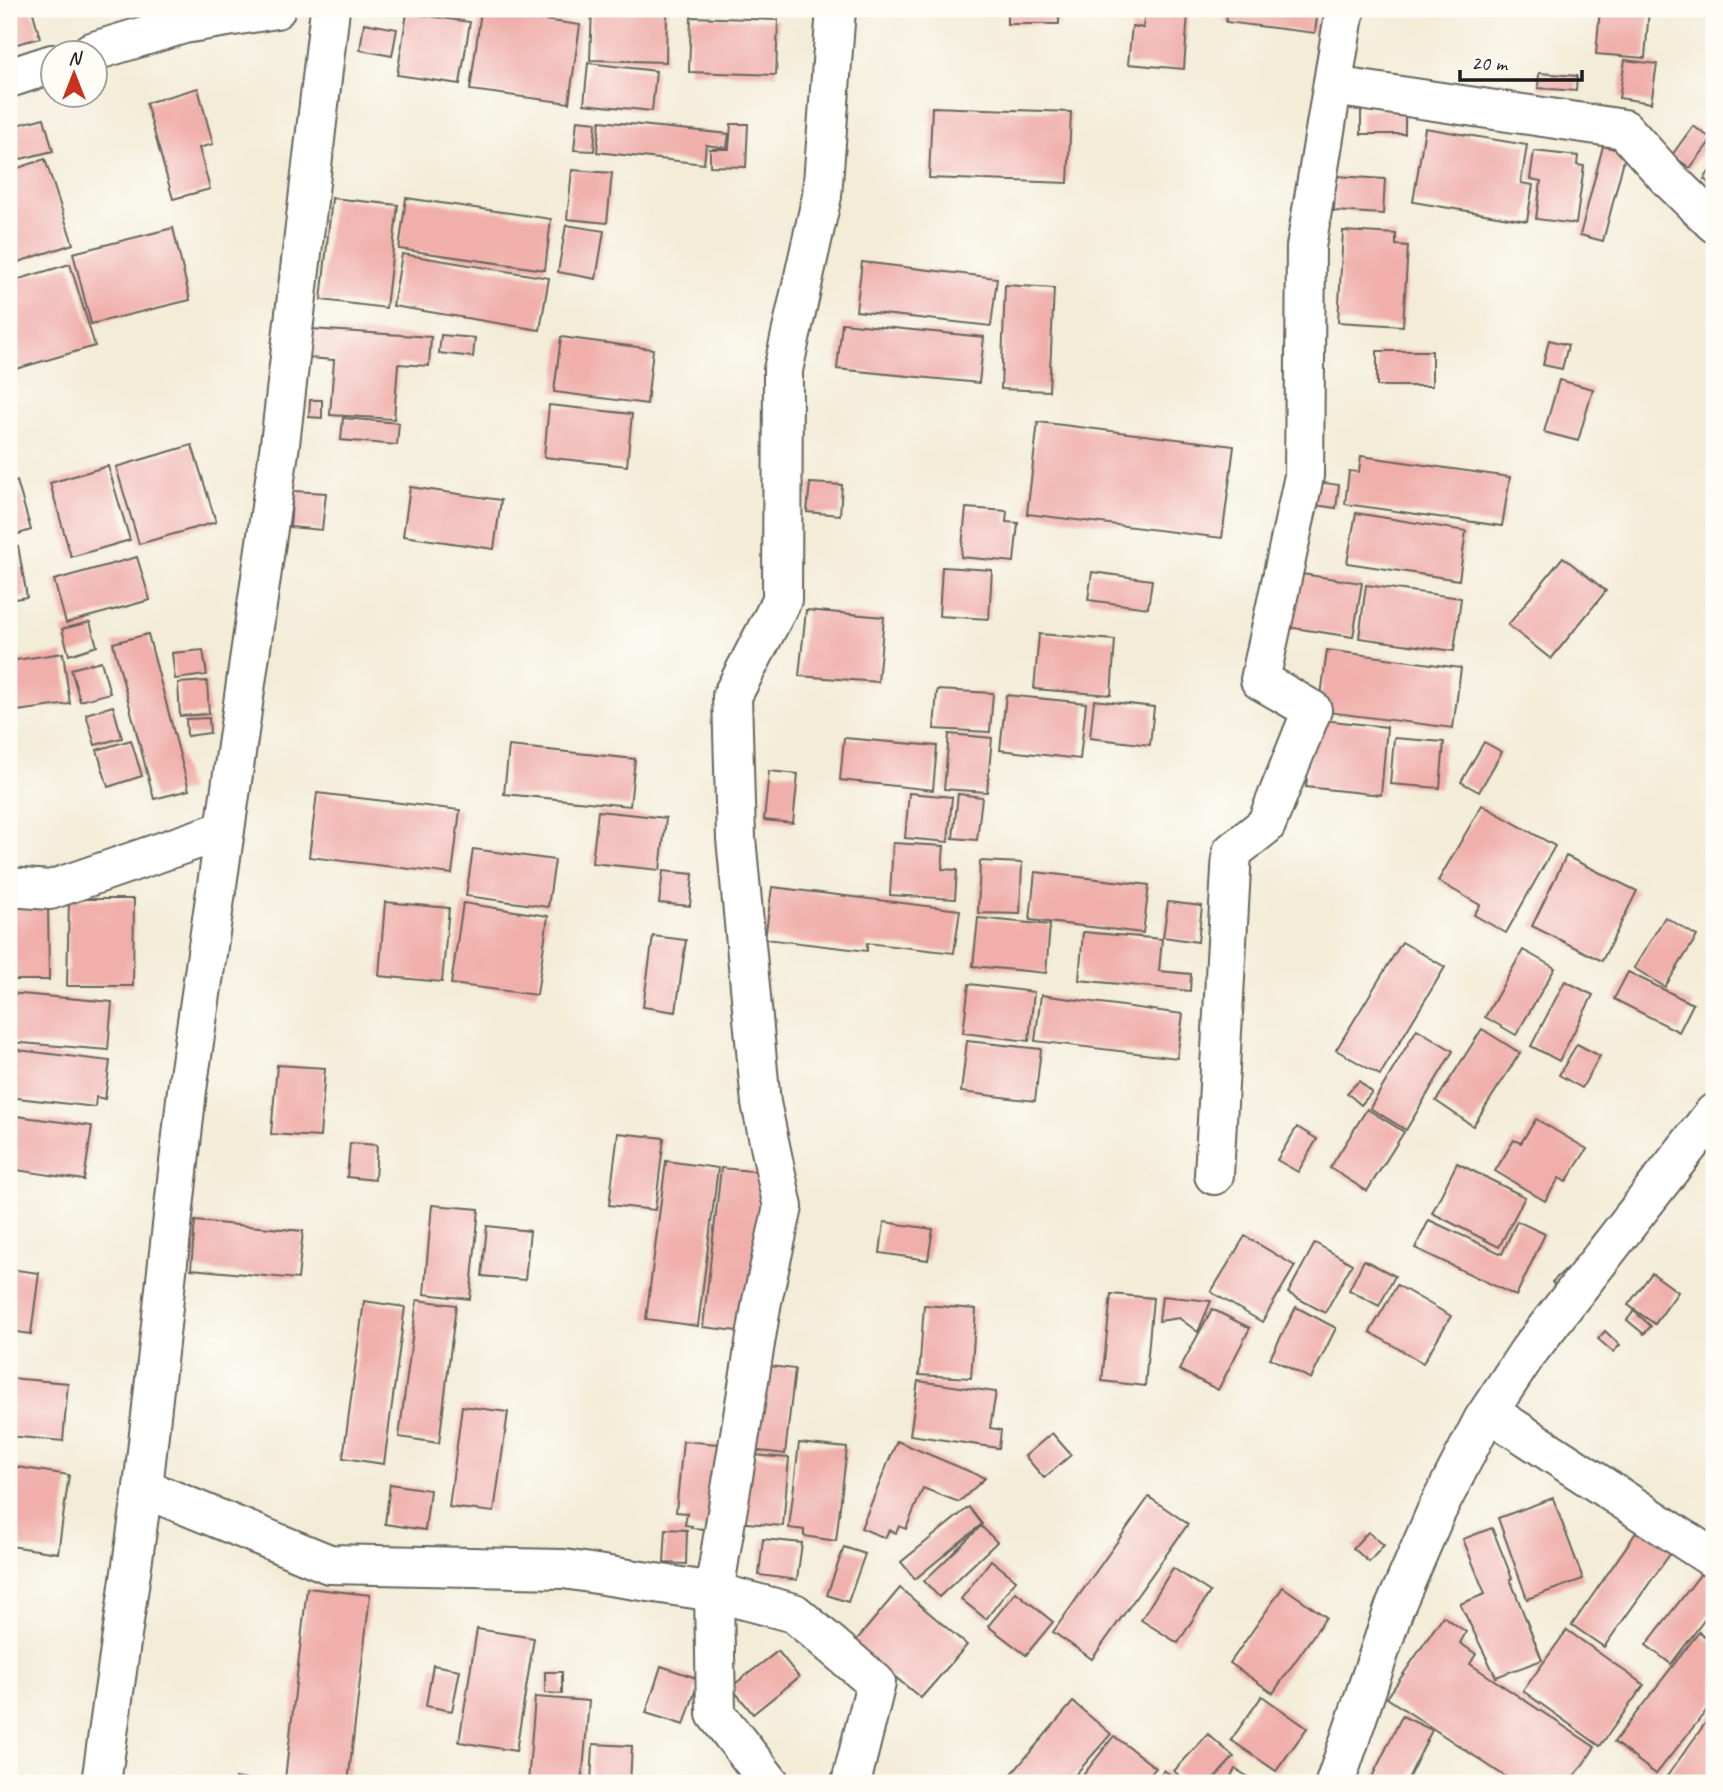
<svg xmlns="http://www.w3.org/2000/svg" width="1723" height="1792" viewBox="0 0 1723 1792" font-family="Caveat,sans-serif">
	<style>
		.building { fill: #f0afaa }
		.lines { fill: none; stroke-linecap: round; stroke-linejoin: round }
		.minor-casing { stroke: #67655d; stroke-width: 42 }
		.minor { stroke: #fff; stroke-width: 38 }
	</style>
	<rect width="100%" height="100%" fill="#fdfcf7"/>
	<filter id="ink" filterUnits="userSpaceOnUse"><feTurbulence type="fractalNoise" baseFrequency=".0143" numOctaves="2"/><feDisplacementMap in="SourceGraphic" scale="14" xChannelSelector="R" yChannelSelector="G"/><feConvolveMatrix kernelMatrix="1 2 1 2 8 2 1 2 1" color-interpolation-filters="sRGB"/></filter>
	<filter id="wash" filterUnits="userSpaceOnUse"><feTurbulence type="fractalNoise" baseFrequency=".00686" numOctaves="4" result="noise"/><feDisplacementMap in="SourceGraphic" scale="28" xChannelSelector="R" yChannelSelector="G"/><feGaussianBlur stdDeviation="1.57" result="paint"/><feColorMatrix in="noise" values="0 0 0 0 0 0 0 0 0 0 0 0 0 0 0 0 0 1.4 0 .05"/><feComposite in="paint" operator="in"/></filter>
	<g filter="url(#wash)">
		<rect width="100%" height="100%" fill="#f3ecd7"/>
		<g id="blocks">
			<g class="building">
				<path d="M9,9H32L40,38L9,46Z"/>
				<path d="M592,9L667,10L666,62L590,60Z"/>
				<rect x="1007" y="9" width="52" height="15"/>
				<path d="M1145,9L1188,13L1184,69L1128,64L1132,26L1143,28Z"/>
				<path d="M1228,9H1294L1293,14L1317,17L1315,33L1226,22Z"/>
				<path d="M1600,9H1649L1645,58L1596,54Z"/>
				<path d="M481,11L580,25L569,103L470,90Z"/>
				<path d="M407,13L470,22L460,84L397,75Z"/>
				<path d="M691,17L778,20L776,75L689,72Z"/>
				<path d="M364,23L397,29L392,56L360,50Z"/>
				<path d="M1625,60L1657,64L1651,103L1619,98Z"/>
				<path d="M588,63L656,71L652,111L584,104Z"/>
				<path d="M1539,73L1577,76L1576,91L1538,88Z"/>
				<path d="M198,88L213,144L199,148L210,189L173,199L146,103Z"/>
				<path d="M932,107L1071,112L1068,183L929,178Z"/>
				<rect x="1361" y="110" width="44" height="24"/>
				<path d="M44,118L53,151L17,160L9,127Z"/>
				<path d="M577,120L596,122L594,151L574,150Z"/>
				<path d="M600,121L729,134L727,148L706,145L704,164L597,152Z"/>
				<path d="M731,124H748L746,167L710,166V149H729Z"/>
				<path d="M1693,126L1712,139L1690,168L1672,155Z"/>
				<path d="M1425,128L1527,145L1521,183L1533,185L1527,221L1413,202Z"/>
				<path d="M1603,146L1626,152L1603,241L1580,235Z"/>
				<path d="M1534,151L1578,156L1577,165L1584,166L1576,224L1536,219L1541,181L1530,179Z"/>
				<path d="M45,159L73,244L9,265V171Z"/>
				<path d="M1714,165V187L1704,179Z"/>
				<path d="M572,170L612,173L607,223L567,219Z"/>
				<path d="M1336,176L1385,179L1383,214L1334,211Z"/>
				<path d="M332,198L398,205L386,308L321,300Z"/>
				<path d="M406,198L551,219L545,270L399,249Z"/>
				<path d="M566,225L604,231L596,279L558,272Z"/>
				<path d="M173,228L190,300L91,324L73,253Z"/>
				<path d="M1343,231L1396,234V245L1408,246L1403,326L1338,322Z"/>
				<path d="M402,254L549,278L540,330L393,306Z"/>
				<path d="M862,262L997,278L991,326L856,311Z"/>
				<path d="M70,264L95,346L9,371V282Z"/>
				<path d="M1005,285L1054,288L1049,391L1001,389Z"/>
				<path d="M842,323L984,337L979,383L837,369Z"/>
				<path d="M311,329L431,337L429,366L398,364L394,419L330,415L334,360L309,358Z"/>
				<path d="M441,335L475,338L473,357L439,353Z"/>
				<path d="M561,337L653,349L647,404L554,392Z"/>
				<path d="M1549,340L1568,345L1562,369L1543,365Z"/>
				<rect x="1377" y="351" width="55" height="35"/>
				<path d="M1559,380L1593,389L1578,441L1544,432Z"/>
				<path d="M310,400H322V418L309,417Z"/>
				<path d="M549,405L632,414L627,466L544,457Z"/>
				<path d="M343,418L399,423L397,445L341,440Z"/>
				<path d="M1038,422L1234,446L1222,538L1027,514Z"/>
				<path d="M192,445L216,522L139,544L116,467Z"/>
				<path d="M1361,456L1510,477L1502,526L1345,504L1349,471L1359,472Z"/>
				<path d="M108,466L130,540L71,557L50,483Z"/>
				<path d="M17,481L31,530L9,537V484Z"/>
				<path d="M1310,481L1339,485L1336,508L1307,504Z"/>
				<path d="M810,483L842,485L840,515L807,512Z"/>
				<path d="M410,487L501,500L494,549L403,536Z"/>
				<path d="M293,491L326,493L322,530L290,527Z"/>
				<path d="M966,508L1007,511L1006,522L1018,523L1014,562L961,557Z"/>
				<path d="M1356,513L1466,531L1459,580L1347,563Z"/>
				<path d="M18,546L27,597L9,600V547Z"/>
				<path d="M137,557L150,600L66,623L54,580Z"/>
				<path d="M1563,557L1606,591L1551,659L1508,625Z"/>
				<path d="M942,567L992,570L989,619L939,616Z"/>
				<path d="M1092,572L1152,580L1148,608L1088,600Z"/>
				<path d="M1295,573L1362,583L1353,637L1287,627Z"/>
				<path d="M1366,585L1461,598L1454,651L1359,638Z"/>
				<path d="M806,610L884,617L878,682L799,676Z"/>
				<path d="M90,622L97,646L69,655L62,629Z"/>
				<path d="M148,634L189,790L154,799L113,643Z"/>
				<path d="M1039,634L1115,640L1111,695L1034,689Z"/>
				<path d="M203,650L207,675L175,679L172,653Z"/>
				<path d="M1327,650L1461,668L1453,728L1319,711Z"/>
				<path d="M63,653L70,704L9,712V661Z"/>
				<path d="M101,661L110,693L80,701L71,669Z"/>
				<path d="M207,681L209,714L180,716L178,683Z"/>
				<path d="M937,690L993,693L990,732L934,729Z"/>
				<path d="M1006,695L1086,703L1080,759L1000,750Z"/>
				<path d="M1094,700L1154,707L1150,745L1090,738Z"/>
				<path d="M113,706L122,738L95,745L86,714Z"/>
				<path d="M209,718L210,733L187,736L186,719Z"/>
				<path d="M1313,719L1387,727L1381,795L1306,787Z"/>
				<path d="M949,734L992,738L987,792L944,789Z"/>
				<path d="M844,738L937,746L933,790L840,780Z"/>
				<path d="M1394,738L1444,742L1440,788L1390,784Z"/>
				<path d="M131,740L142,776L108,787L97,750Z"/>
				<path d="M1484,742L1502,752L1479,792L1461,782Z"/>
				<path d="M509,746L635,759L630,806L504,794Z"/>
				<path d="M769,771L798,774L793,823L764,820Z"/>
				<path d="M317,793L460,810L452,874L309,857Z"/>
				<path d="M909,793L952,797L948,842L905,838Z"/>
				<path d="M958,794L982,797L977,840L953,838Z"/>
				<path d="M1482,805L1555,846L1506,933L1474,915L1480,905L1438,881Z"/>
				<path d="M598,811L666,818L660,870L592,863Z"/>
				<path d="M893,843L944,846L942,869L957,870L955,899L890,895Z"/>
				<path d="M473,849L555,860L548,907L466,896Z"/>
				<path d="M1566,856L1637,891L1602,961L1532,926Z"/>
				<path d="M980,861L1022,863L1020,914L978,913Z"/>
				<path d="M663,871L693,874L690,906L659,903Z"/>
				<path d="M1035,872L1149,885L1143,933L1030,920Z"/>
				<path d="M772,887L960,910L954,953L867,943V951L765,939Z"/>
				<path d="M69,899H134L133,986H67Z"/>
				<path d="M385,902L449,908L442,982L379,976Z"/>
				<path d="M1168,902L1202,906L1198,942L1163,937Z"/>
				<path d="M9,903H48L49,980H9Z"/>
				<path d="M463,903L548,916L537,995L451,984Z"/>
				<path d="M1665,917L1697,936L1665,987L1634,968Z"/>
				<path d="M978,918L1050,925L1046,973L973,966Z"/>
				<path d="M1083,932L1162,939L1159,971L1191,974L1190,991L1079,980Z"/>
				<path d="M653,936L686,940L676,1012L643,1007Z"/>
				<path d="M1402,942L1445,967L1380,1075L1336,1050Z"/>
				<path d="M1523,950L1555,968L1516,1035L1485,1017Z"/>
				<path d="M1628,972L1693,1004L1679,1032L1614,999Z"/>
				<path d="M1565,981L1593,995L1559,1061L1531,1046Z"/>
				<path d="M969,984L1034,992L1029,1041L963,1033Z"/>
				<path d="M9,993L112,1002L108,1050L9,1042Z"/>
				<path d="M1041,995L1183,1014L1177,1058L1035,1041Z"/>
				<path d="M1417,1029L1453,1051L1406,1130L1370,1108Z"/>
				<path d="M1482,1029L1520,1053L1473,1126L1436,1101Z"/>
				<path d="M967,1041L1041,1049L1035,1101L961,1092Z"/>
				<path d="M1577,1044L1600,1056L1582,1088L1559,1075Z"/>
				<path d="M9,1049L110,1061L105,1099L96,1097L95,1107L9,1097Z"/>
				<path d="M277,1065L325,1068L320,1137L271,1134Z"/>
				<path d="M1359,1081L1372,1092L1361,1105L1347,1093Z"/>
				<path d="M1367,1109L1404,1132L1367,1191L1330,1168Z"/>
				<path d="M9,1115L92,1126L84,1180L9,1169Z"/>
				<path d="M1536,1119L1587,1149L1566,1182L1559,1178L1545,1201L1495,1171L1514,1140L1521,1143Z"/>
				<path d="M1297,1127L1317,1139L1298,1172L1277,1160Z"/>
				<path d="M618,1133L664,1138L655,1210L609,1205Z"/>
				<path d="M350,1143L377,1145L375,1180L347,1177Z"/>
				<path d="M666,1161L718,1168L698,1326L646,1319Z"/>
				<path d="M1457,1163L1525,1197L1499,1247L1432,1213Z"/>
				<path d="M721,1168L773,1173L755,1333L703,1327Z"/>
				<path d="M432,1205L479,1209L470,1299L424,1294Z"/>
				<path d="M1429,1220L1502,1254L1517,1221L1545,1234L1516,1296L1415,1248Z"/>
				<path d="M195,1221L303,1231L298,1279L191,1269Z"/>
				<path d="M884,1222L933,1229L928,1260L880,1253Z"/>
				<path d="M487,1226L530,1231L525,1280L482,1276Z"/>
				<path d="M1245,1236L1295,1266L1262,1322L1211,1292Z"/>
				<path d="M1315,1243L1352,1264L1325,1313L1288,1293Z"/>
				<path d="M1364,1260L1395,1276L1379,1306L1349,1290Z"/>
				<path d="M1567,1268L1575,1276L1559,1290L1552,1282Z"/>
				<path d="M9,1269L39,1273L31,1334L9,1331Z"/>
				<path d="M1652,1273L1678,1292L1655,1324L1628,1305Z"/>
				<path d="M1397,1285L1451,1316L1423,1363L1370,1332Z"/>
				<path d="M1111,1294L1153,1298L1145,1386L1102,1381Z"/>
				<path d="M1162,1296L1211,1301L1198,1332L1179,1318L1159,1321Z"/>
				<path d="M417,1300L456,1305L439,1443L399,1437Z"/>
				<path d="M364,1301L405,1307L384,1464L343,1458Z"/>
				<path d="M924,1305L976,1309L971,1378L919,1375Z"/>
				<path d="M1296,1307L1336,1328L1311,1379L1270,1358Z"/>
				<path d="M1212,1309L1250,1328L1218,1390L1179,1370Z"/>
				<path d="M1634,1311L1651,1326L1644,1334L1627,1320Z"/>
				<path d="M1605,1331L1620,1345L1613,1352L1598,1339Z"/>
				<path d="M753,1364L795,1369L785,1454L743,1449Z"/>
				<path d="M9,1378L68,1383L63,1441L9,1436Z"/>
				<path d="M918,1381L996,1392L990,1428L1001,1430L999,1448L910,1435Z"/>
				<path d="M462,1406L508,1412L494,1512L449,1507Z"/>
				<path d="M1052,1433L1071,1455L1044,1478L1025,1456Z"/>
				<path d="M683,1441L729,1445L723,1530L691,1528L692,1526L685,1525L687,1513L676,1512Z"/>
				<path d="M897,1441L985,1478L959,1502L923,1488L906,1529L899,1526L896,1533L889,1530L885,1538L861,1528Z"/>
				<path d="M799,1443L847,1448L836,1541L804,1536V1530L789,1528Z"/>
				<path d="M740,1454L789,1458L783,1526L735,1522Z"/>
				<path d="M11,1466L69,1475L58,1553L9,1546V1482Z"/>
				<path d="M390,1484L430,1490L425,1530L385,1524Z"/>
				<path d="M1149,1497L1188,1524L1092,1659L1053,1632Z"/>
				<path d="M1553,1498L1583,1579L1527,1599L1498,1518Z"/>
				<path d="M969,1507L982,1524L915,1579L901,1562Z"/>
				<path d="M1642,1524L1675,1547L1604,1647L1572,1625Z"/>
				<path d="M981,1526L997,1542L939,1597L924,1581Z"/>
				<path d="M1492,1528L1512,1578L1510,1579L1542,1660L1496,1677L1460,1604L1485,1594L1463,1539Z"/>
				<path d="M666,1529L687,1530L686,1564L664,1563Z"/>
				<path d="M1368,1532L1384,1545L1369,1562L1353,1548Z"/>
				<path d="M763,1539L802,1543L797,1580L759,1575Z"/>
				<path d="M844,1547L865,1554L848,1602L827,1595Z"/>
				<path d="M991,1560L1016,1580L986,1619L961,1599Z"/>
				<path d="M1173,1568L1210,1592L1178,1643L1141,1620Z"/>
				<path d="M1703,1571L1714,1580V1607L1671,1664L1646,1645Z"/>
				<path d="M1283,1587L1326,1617L1273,1693L1230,1663Z"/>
				<path d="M307,1588L370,1595L348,1783H324L285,1779Z"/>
				<path d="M900,1588L967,1645L921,1698L895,1677L891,1682L854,1643Z"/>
				<path d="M1016,1592L1053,1622L1026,1655L988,1626Z"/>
				<path d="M1443,1616L1466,1632L1460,1643L1476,1654L1470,1664L1595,1747L1570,1783H1515L1387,1698Z"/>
				<path d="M477,1629L534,1638L516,1751L459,1742Z"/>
				<path d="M1567,1630L1644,1685L1600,1746L1523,1691Z"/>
				<path d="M1699,1632L1714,1644V1701L1656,1774L1614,1742Z"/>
				<path d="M778,1651L799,1677L753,1714L731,1687Z"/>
				<path d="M433,1665L460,1670L452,1711L426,1706Z"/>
				<path d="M661,1666L699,1679L684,1725L646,1713Z"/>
				<path d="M545,1672H562V1694L545,1693Z"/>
				<path d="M1262,1696L1307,1728L1276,1771L1231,1740Z"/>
				<path d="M535,1697L589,1701L582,1783H528Z"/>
				<path d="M1073,1702L1111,1734L1068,1783H1004Z"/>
				<path d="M1714,1711V1783H1671L1665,1779Z"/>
				<path d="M1402,1716L1432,1730L1406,1783H1369Z"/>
				<path d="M1208,1734L1234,1757L1210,1783H1188L1174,1771Z"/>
				<path d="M1114,1736L1156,1768L1143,1783H1077Z"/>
				<path d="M593,1744L632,1746L630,1783H591Z"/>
				<path d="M1235,1769L1259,1783H1227Z"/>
				<path d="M1164,1770L1180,1783H1153Z"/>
				<path d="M149,1778L179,1782L178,1783H148Z"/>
				<path d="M235,1778L263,1782V1783H235Z"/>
			</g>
		</g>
	</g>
	<g filter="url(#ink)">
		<use href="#blocks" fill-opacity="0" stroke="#67655d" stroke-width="2"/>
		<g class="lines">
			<defs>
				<g id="minor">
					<path d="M91,52L184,24L276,9"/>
					<path d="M9,78L52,64"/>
					<path d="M1333,86L1624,129L1668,178L1714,223"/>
					<path d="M225,830L187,1090L143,1488L329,1564L564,1569L714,1592L794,1613L876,1683L851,1783"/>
					<path d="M9,887L50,890L225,830L280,444L330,9"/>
					<path d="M1214,1175L1232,852L1266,825L1312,710L1260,680L1304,476L1306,247L1345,9"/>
					<path d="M1489,1412L1714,1559"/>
					<path d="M101,1783L143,1488"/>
					<path d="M770,1783L716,1714L714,1592L762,1301L783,1207L761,1103L736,838L732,696L782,600L783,370L822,196L836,9"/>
					<path d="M1335,1783L1394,1609L1436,1512L1483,1420L1528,1352L1714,1113"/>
				</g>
			</defs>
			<use href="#minor" class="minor-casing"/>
			<use href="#minor" class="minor"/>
		</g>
	</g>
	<rect width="1723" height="1792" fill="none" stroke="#fdfcf7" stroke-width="35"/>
	<g transform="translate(74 74)"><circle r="33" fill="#fdfcf7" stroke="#a3a29f" stroke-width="2"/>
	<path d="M0-5L12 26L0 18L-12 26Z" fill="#c8321e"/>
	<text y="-10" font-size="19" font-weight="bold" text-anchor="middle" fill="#1c1c1c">N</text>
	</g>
	<path d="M1460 70v10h122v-10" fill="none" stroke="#1c1c1c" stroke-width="3.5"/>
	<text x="1471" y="70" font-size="21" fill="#1c1c1c" stroke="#fdfcf7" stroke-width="5" paint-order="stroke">20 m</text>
</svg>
